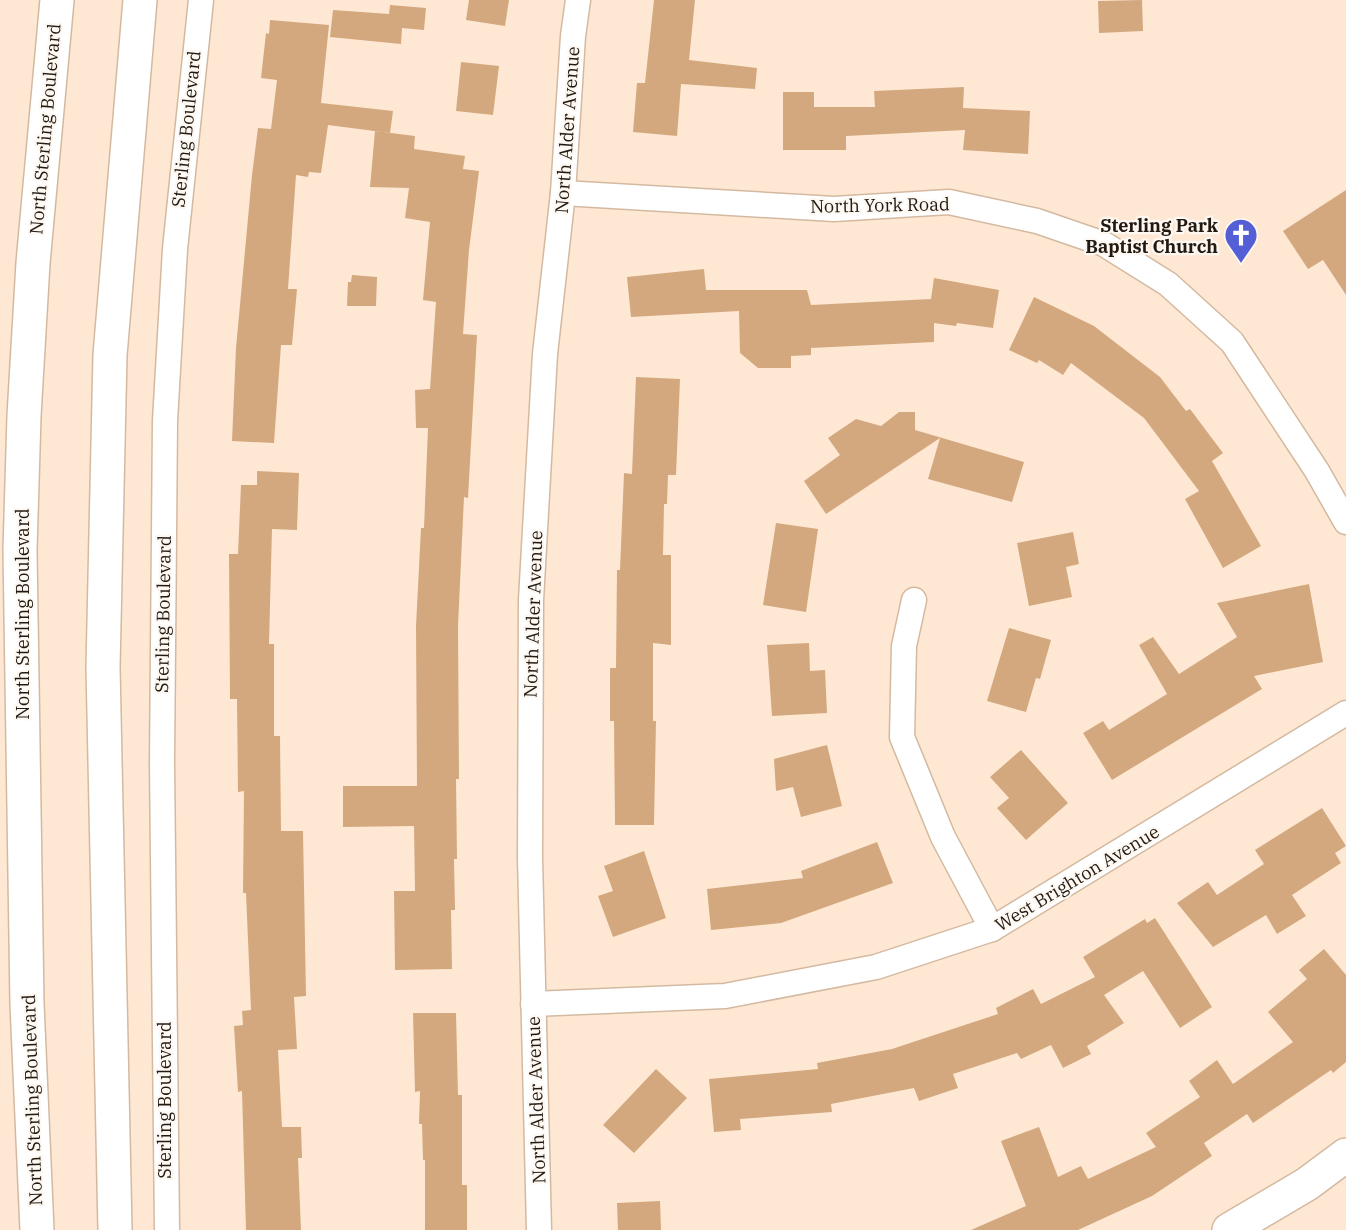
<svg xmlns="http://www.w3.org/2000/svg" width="1346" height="1230" viewBox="0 0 1346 1230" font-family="'IBM Plex Serif',serif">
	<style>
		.building { fill: #d3a87f }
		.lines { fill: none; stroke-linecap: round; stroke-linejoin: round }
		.minor-casing { stroke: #d4b9a1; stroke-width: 27 }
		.secondary-casing { stroke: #d4b9a1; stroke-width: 36 }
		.primary-casing { stroke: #d4b9a1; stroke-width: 36 }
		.minor { stroke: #fff; stroke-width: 24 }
		.secondary { stroke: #fff; stroke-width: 33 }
		.primary { stroke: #fff; stroke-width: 33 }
		.labels { text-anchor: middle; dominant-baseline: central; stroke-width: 4.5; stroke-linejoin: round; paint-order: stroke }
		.street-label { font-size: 18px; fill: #221910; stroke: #fef8f3 }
		.poi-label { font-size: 18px; font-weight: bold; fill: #221910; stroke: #fef8f3; text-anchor: end }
	</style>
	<rect width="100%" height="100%" fill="#fee8d3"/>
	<g class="building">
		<path d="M469,0H509L505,26L466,20Z"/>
		<path d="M654,0H695L689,60L757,68L755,89L681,84L677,136L633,132L637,83H645Z"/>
		<path d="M1142,0L1143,31L1099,33L1098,1Z"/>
		<path d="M390,5L426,8L424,30L402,28L401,44L330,37L333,10L389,14Z"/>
		<path d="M270,20L329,25L321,103L393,111L390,133L328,125L321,173L309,172L308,177L296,175L288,289H297L292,345H281L274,443L232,441L236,348L252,175L258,128L271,129L277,80L261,78L266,33L269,34Z"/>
		<path d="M461,62L499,66L493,115L456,111Z"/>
		<path d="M964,87L963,108L1030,111L1028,154L963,150L965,130L846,136V150H783V92H814V107H875L874,91Z"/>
		<path d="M375,131L415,136L414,149L465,156L463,169L479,171L469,250L463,334L477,335L468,498L464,497L458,626L459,779H456L457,859H454L455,910H451L452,969L395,970L394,891H415L414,826L343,827V786H417L416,626L421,528H424L428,428H416L415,390L430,389L436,302L423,300L430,222L405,218L409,188L370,187Z"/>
		<path d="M1346,190V295L1323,260L1308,269L1283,231Z"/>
		<path d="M704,269L706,290H807L811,305L931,299L934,278L999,290L993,328L957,323L956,326L934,323V342L811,348V355L791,356V368H758L740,353L739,311L631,317L627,277Z"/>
		<path d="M352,275L377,277L376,306H347L348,282H351Z"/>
		<path d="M1034,297L1094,326L1160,377L1186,411L1190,409L1223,453L1212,461L1261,546L1223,568L1185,499L1199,491L1144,418L1071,363L1063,375L1039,360L1037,363L1009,350Z"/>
		<path d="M636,377L680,379L676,475H668L667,504H664L663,555H671V645L653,643V721H656L654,825H615L614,721H610V668H616L617,570H620L624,473L632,474Z"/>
		<path d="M899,412H915V430L1024,462L1012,502L928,479L940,438L826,514L804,481L840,455L828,438L856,419L881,426Z"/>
		<path d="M257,471L299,473L297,530L272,529L269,644H274V736H280L281,831H303L306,996L294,997L297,1049L278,1050L282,1127H301L302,1158H298L301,1230H246L242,1091L238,1092L234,1026L243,1025L242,1011L251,1010L246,893H243L244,791L238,792L237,699H230L229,554H238L241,485H257Z"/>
		<path d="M776,523L818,529L806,612L763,605Z"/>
		<path d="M1073,532L1079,564L1066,567L1072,597L1029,606L1017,543Z"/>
		<path d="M1309,584L1323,662L1254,676L1262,689L1112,780L1083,733L1103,721L1109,730L1167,694L1139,645L1153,637L1179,674L1237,637L1217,603Z"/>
		<path d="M1009,628L1051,640L1040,679L1036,678L1026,712L987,701Z"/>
		<path d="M809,643L810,671L825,670L827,713L772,716L767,645Z"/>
		<path d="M827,745L842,806L801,817L793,787L776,791L774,759Z"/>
		<path d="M1021,750L1068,803L1026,840L997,808L1009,798L990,777Z"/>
		<path d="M1322,808L1346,846L1335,853L1341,863L1292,895L1306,916L1277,934L1266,915L1213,947L1177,903L1208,882L1217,895L1264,864L1255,850Z"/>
		<path d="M877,842L893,883L781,923L711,930L707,889L803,878L801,871Z"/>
		<path d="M644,851L666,918L613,937L598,896L613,891L604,866Z"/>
		<path d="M1155,918L1212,1007L1180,1028L1143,971L1104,995L1124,1023L1087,1046L1091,1054L1063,1068L1051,1045L1021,1059L1017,1053L953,1074L958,1088L919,1101L914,1088L831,1104L832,1112L740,1119L741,1130L714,1132L709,1079L818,1069L817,1063L892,1049L998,1014L996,1008L1033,989L1041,1004L1095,977L1083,957L1145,919L1147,923Z"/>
		<path d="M1324,949L1346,975V1062L1333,1073L1331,1070L1253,1123L1247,1114L1204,1143L1212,1156L1152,1196L1078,1230H971L1026,1206L1001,1141L1039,1127L1058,1177L1081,1166L1088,1179L1156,1147L1146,1133L1200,1097L1189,1081L1217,1060L1233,1084L1293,1042L1268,1012L1307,979L1299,970Z"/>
		<path d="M413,1013H456L458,1095H462V1185H467V1230H425V1160H423L422,1124H419L420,1091L415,1092Z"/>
		<path d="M656,1069L687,1098L634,1153L603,1125Z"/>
		<path d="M660,1201L661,1230H618L617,1203Z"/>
	</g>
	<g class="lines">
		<defs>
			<g id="minor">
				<path d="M563,193L834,209L949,202L1037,221L1104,244L1168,284L1232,342L1317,471L1346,522"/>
				<path d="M914,600L904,646L902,737L943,837L992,929"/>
				<path d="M533,1004L725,996L876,967L992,929L1346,713"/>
				<path d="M167,1230L162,763L165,421L175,249L201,0"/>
				<path d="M539,1230L530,858L531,600L545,354L563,193L573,36L578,0"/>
			</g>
			<path id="secondary" d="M1229,1230L1307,1184L1346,1155"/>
			<g id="primary">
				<path d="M37,1230L27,1004L20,550L24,416L33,263L57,0"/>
				<path d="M115,1230L103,667L110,355L140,0"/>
			</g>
		</defs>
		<use href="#minor" class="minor-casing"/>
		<use href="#secondary" class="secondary-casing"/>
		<use href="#primary" class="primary-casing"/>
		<use href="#minor" class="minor"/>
		<use href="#secondary" class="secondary"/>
		<use href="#primary" class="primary"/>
	</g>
	<defs>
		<symbol id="church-pin" viewBox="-11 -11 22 30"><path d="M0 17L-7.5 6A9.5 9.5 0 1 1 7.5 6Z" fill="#545fd6" stroke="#fef8f3"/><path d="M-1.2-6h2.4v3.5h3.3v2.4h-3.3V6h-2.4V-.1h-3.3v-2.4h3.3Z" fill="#fff"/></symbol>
	</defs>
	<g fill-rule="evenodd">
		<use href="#church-pin" x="1222" y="216" width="38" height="52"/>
	</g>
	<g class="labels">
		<g class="street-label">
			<text transform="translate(45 129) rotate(-85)">North Sterling Boulevard</text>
			<text transform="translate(186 129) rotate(-84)">Sterling Boulevard</text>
			<text transform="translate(567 130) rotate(-86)">North Alder Avenue</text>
			<text transform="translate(880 205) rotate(-1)">North York Road</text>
			<text transform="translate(22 614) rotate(-90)">North Sterling Boulevard</text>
			<text transform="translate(163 614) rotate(-89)">Sterling Boulevard</text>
			<text transform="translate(533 614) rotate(-88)">North Alder Avenue</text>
			<text transform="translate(1077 878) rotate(-31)">West Brighton Avenue</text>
			<text transform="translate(32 1100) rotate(-92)">North Sterling Boulevard</text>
			<text transform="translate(164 1100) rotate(-90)">Sterling Boulevard</text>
			<text transform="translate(536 1100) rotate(-92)">North Alder Avenue</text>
		</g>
		<g class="poi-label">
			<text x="1218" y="225">Sterling Park<tspan x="1218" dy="21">Baptist Church</tspan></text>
		</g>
	</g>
</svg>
